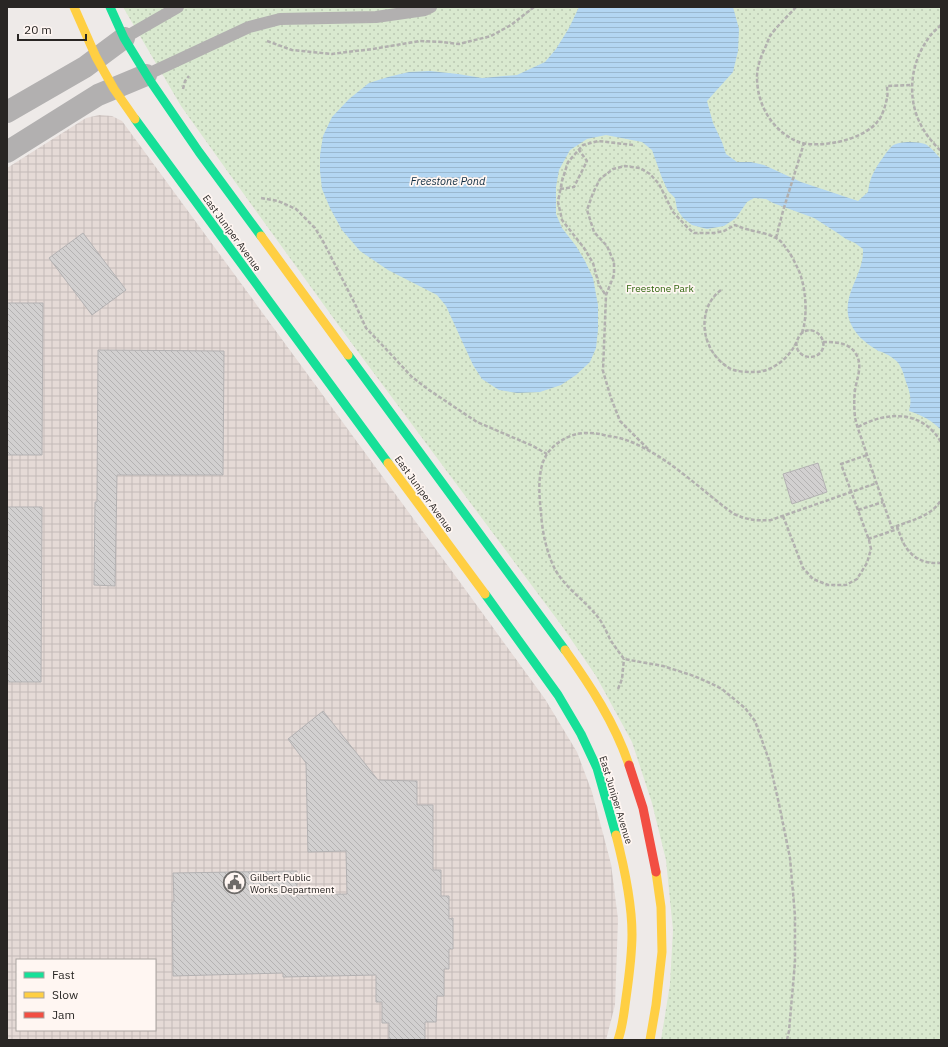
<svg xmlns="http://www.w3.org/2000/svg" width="948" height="1047" viewBox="0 0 948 1047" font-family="'IBM Plex Sans',sans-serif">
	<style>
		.industrial { fill: url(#industrial-grid); fill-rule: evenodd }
		.park { fill: url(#park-dots) }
		.water { fill: url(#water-rules) }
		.building { fill: url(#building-back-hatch); stroke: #b3b1b2 }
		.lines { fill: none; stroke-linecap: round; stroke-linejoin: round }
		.path { stroke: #b2b0af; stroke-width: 2.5; stroke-dasharray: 4 2; stroke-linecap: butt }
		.lane { stroke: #b2b0b0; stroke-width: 12 }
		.street { stroke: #b2b0b0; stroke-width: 22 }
		.fast { stroke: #16e098; stroke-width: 9 }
		.slow { stroke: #ffcf43; stroke-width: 9 }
		.jam { stroke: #f24e42; stroke-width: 9 }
		.labels { text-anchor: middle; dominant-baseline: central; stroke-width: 3.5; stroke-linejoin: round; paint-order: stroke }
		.street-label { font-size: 10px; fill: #292624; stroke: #fff6f2 }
		.park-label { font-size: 10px; fill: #2f650c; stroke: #fff6f2 }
		.poi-label { font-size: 10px; fill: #292624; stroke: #fff6f2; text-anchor: start }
		.water-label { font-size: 11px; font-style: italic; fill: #102d42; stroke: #fff6f2 }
	</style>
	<defs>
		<pattern id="industrial-grid" width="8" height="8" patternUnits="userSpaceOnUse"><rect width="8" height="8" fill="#e5dad6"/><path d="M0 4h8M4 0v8" fill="none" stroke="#c4bbb8"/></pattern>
		<pattern id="park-dots" width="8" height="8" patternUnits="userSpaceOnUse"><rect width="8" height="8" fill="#d9e9cf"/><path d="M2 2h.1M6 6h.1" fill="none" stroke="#bac8b2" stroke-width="1.8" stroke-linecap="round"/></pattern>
		<pattern id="water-rules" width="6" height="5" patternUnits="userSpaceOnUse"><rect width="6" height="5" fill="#b3d6f2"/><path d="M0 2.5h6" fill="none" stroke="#9ab8cf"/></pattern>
		<pattern id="building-back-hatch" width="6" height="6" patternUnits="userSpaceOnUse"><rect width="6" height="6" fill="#d2d0d0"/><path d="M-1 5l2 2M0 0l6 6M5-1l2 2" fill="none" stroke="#b4b2b2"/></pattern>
	</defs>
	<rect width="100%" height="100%" fill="#eeeae8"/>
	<path class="industrial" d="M99,115L112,116L122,121L462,585L545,699L577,752L592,792L611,864L618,919L615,1005L606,1040H7V168L86,118ZM17,960H155V1030H17Z"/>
	<path class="park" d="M123,7H941V1040H661L670,984L673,930L666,860L652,803L632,742L596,676L562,626L347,337L238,186L181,106Z"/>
	<path class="water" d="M579,7H733L739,29L738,51L733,72L707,101L713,123L722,142L726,154L737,162H751L764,165L801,182L858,201L868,192C870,176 875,169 884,156C886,153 889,149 892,146C898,141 917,141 925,144C930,146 937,155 941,159V430C932,420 921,415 909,411C912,400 910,392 906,382C904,376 903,370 899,364C897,360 887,354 882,352C877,350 881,353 877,350C865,343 853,333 849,319C843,298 858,280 862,261C863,257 863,252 863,249L855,243L846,239L836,232L814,218L773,203L766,199L754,198L747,202L736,218L724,226L707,229L692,225L683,218L677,209L675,198L668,191L662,178L652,150L642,142L606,135L587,139L570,150L559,170L556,187V214L562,228L576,246L585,261L593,278L598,305V330L596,348L590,362L576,375L561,385L540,392L517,393L499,390L482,379L473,365L446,306L437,295L388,270L360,251L342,230L330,208L322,189L320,171V155L323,136L332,117L349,99L369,83L388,77L409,72L430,71L458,74L482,78L517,75L545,62L556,49L569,28Z"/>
	<g class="building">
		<path d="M83,233L126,290L92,315L49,258Z"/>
		<path d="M7,303H43L42,455H7Z"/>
		<path d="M98,350L224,351L223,475H117L115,586L94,585L95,502H97Z"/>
		<path d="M818,463L827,492L792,504L783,474Z"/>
		<path d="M7,507H42L41,682H7Z"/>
		<path d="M323,711L378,780L417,781V805H433V870H441V896H449V919L453,918V949H449V969H444V996H437L436,1022H425V1040H389V1023H382V1002H376V975L283,977V973L173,976L172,902H174L173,873L297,871V895L347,894L346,851L308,852L306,763L288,739Z"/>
	</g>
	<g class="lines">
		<g class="path">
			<path d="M796,7C788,16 776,27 770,36C768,40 767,44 765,48C761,56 757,67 757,77C757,104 771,129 796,141C818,150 864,140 878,121C882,117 886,104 887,98C888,95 887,90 887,86L912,85"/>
			<path d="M941,25C937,29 933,32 930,36C921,48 915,62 913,76C909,106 919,130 941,151"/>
			<path d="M267,41L292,50L332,54L347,52L373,49L420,41L442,42L459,44L491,36L511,25L534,7"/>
			<path d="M183,89L185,81L189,76"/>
			<path d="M560,189L574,187L587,161L579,150"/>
			<path d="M261,198L278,201L296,209L315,228L324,243L356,306L366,328L385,348L412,377L429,390L477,422L533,446L547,454"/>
			<path d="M776,238L783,211L804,143"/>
			<path d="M721,290C698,307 700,343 721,362C725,365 729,369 734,370C740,372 748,372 755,372C772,372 789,358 796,343C798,340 798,336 802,333C812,325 826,336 823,348C819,360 801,360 797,348C796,347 797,344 796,342"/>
			<path d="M605,294L599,285L593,263L584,248L562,220L558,202L562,181L568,162L583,145L598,141L633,145"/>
			<path d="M823,342C835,342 849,342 856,354C863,365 857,378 855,390C854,399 854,408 855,417C857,428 862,439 865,449C874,476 883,502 892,528C910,520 930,518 941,500"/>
			<path d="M858,427C887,411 922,410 941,442"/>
			<path d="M648,449L620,421L611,398L603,371L606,295L614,275V262L607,246L594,232L587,210L593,193L600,179L613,169L625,166L640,168L650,174L659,184L673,212L688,228L694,233H714L724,231L735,225C740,227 745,229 750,230C757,232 770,234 776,238C782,241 785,247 789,252C793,258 796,265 799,271C806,288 808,316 802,333"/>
			<path d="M858,510L883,502"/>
			<path d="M783,516L803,568L813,579L828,585H846L857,579L867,563L871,549L869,540L841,464L867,455"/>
			<path d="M897,526C899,532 901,538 904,544C912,559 925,564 941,563"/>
			<path d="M868,539L898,529"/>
			<path d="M618,689L622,679L624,659"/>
			<path d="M787,1040L789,1031L795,962V916L790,858L779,804L769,760L755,721L745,708L722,689L710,683L694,676L663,666L624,659C619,652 614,646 610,639C606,631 603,623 597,616C584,600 566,588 556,571C547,555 542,531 541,513C539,495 537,469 547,454C556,441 573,432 589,433C595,433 601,434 607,436C618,437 628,440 638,445C674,462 702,491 734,514C748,520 755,521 771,520L877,483"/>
		</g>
		<g class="lane">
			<path d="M124,38L178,7"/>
			<path d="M146,75L249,27L280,19L376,17L425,10L431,7"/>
		</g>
		<g class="street">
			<path d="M7,112L85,67L124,38"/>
			<path d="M7,152L98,95L146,75"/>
		</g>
		<g class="fast">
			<path d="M110,7L124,38L151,82L199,152L261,236"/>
			<path d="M135,119L388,463"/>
			<path d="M348,355L565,650"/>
			<path d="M485,594L558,695L581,734L597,768L616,835"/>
		</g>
		<g class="slow">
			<path d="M74,7L96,57L114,89L135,119"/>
			<path d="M261,236L348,355"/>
			<path d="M388,463L485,594"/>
			<path d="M565,650C590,685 615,723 629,765"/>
			<path d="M616,835C624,866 632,902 632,934C632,955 629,977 626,998C624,1012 623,1026 618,1040"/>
			<path d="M650,1040L656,1005L662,952L661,907L656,872"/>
		</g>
		<path class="jam" d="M629,765L643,808L656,872"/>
	</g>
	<defs>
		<symbol id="civic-ring" viewBox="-11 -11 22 22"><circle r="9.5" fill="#fff6f2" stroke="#6e6b69" stroke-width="1.5"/><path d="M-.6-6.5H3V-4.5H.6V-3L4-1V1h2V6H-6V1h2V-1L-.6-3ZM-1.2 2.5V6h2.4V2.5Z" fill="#6e6b69"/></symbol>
	</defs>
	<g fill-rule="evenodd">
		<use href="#civic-ring" x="222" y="870" width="25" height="25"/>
	</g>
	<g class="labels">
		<g class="street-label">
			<text transform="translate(232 233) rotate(54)">East Juniper Avenue</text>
			<text transform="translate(424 494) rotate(54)">East Juniper Avenue</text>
			<text transform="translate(616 800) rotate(73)">East Juniper Avenue</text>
		</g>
		<g class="park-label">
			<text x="660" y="288">Freestone Park</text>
		</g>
		<g class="poi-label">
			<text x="250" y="877">Gilbert Public<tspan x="250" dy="12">Works Department</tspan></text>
		</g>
		<g class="water-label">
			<text x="448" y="181">Freestone Pond</text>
		</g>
	</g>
	<rect width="948" height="1047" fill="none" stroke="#292624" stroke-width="16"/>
	<rect x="16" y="959" width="140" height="72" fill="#fff6f2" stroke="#a9a3a0"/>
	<rect x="24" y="972" width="20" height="6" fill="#16e098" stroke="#a9a3a0"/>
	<text x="52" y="979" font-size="12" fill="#292624">Fast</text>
	<rect x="24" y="992" width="20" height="6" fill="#ffcf43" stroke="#a9a3a0"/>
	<text x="52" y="999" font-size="12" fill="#292624">Slow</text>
	<rect x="24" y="1012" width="20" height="6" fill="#f24e42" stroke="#a9a3a0"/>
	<text x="52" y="1019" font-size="12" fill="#292624">Jam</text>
	<path d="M18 34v6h68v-6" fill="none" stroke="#292624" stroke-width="2"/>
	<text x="24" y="34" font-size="12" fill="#292624" stroke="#fff6f2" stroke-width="3" paint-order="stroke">20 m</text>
</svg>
